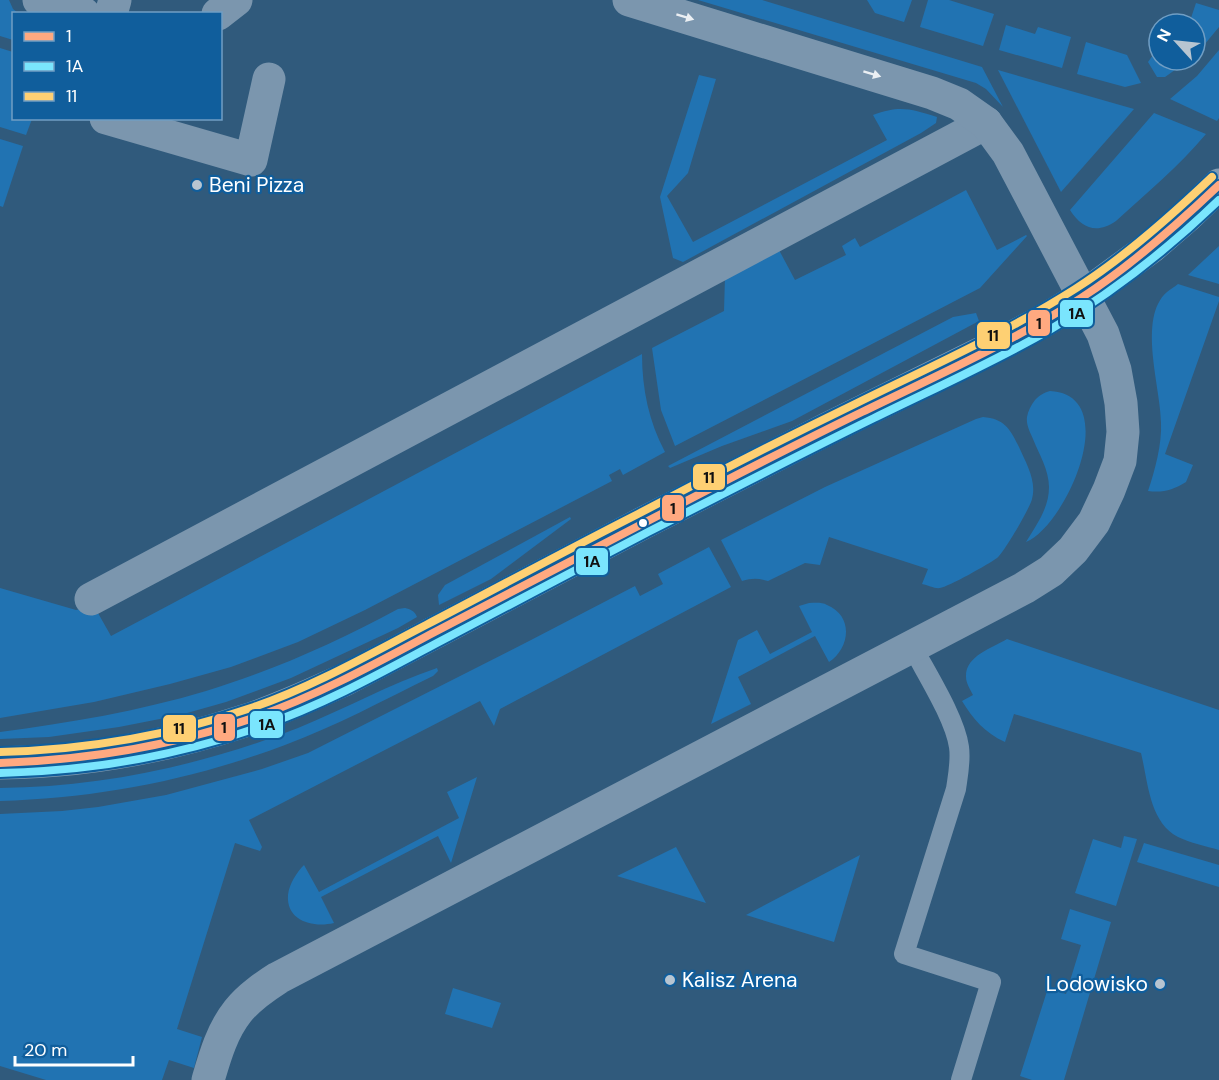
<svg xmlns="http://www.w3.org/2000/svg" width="1219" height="1080" viewBox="0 0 1219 1080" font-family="'DM Sans',sans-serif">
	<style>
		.green { fill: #2173b2 }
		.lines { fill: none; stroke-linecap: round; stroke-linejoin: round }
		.lane { stroke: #7b96ae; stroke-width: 20 }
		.street { stroke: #7b96ae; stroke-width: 33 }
		.secondary { stroke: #829cb2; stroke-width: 33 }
		.bus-1-casing { stroke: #105e9c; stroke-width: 12 }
		.bus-2-casing { stroke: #105e9c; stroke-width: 12 }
		.bus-3-casing { stroke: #105e9c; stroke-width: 12 }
		.bus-1 { stroke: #ffa980; stroke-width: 8 }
		.bus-2 { stroke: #7ae5fd; stroke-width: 8 }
		.bus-3 { stroke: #fed073; stroke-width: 8 }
		.oneway { fill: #ebeff3 }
		.poi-dot { fill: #b7c5d1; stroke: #105e9c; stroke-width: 2 }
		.bus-dot { fill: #fff; stroke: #105e9c; stroke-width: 2 }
		.labels { text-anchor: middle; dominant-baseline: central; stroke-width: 4.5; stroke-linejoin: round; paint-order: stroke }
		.poi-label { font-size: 21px; fill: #fff; stroke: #105e9c; text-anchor: start }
		.line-badge { stroke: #105e9c; stroke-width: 2 }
		.pale-badge-label { font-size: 16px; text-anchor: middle; font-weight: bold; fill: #111 }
	</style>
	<rect width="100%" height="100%" fill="#305a7c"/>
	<g class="green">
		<path d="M0,0H9L13,9L18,13L14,14L13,40L0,36Z"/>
		<path d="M698,0H762L982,67L1003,107L986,89L976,83Z"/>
		<path d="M867,0H912L904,22L875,13Z"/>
		<path d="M928,0H949L994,14L983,46L920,27Z"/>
		<path d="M1196,3L1219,10V27L1195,56V24H1189Z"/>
		<path d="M1006,25L1035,34L1038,27L1071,37L1062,68L999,50Z"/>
		<path d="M1086,42L1127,55L1141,83L1125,87L1077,74Z"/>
		<path d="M0,48L13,52L14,118L32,119L26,135L0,127Z"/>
		<path d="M1219,50V118L1217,121L1170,99L1197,76Z"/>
		<path d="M1159,53V60H1189L1165,77H1157L1148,62L1153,55Z"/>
		<path d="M998,70L1134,109L1061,192Z"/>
		<path d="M699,75L716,79L688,173L667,196L693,242L887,140L873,115C900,105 911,109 937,117L936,123L921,133L683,262L673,258L660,197Z"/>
		<path d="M1154,113L1206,134C1179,166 1147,193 1116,221C1097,234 1082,229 1070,210Z"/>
		<path d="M0,139L23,146L3,207L0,206Z"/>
		<path d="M966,190L997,250L1026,235L1027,236L980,288L675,446L661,410L652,348L724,311L725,277L779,250L795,280L846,255L842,246L855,238L860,247Z"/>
		<path d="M1219,246V284L1188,275Z"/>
		<path d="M1178,284L1219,297V301L1165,454L1193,465L1186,482C1173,490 1163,493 1148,491C1155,470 1162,444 1161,423C1161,388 1137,318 1167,292C1170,289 1175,287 1178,284Z"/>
		<path d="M976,313L979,321L792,421L722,446L670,468L668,466L953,317Z"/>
		<path d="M642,354C642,389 649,422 665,452L623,475L620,469L609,475L612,481L365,610L298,642L231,667L170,684L94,702L0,718V588L76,610L94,606L111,636Z"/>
		<path d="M1050,391C1124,395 1066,526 1026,542C1037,524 1049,508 1049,487C1049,470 1039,454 1033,439C1030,432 1026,425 1027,417C1028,411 1031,405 1035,400C1040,395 1043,393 1050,391Z"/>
		<path d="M983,417C1005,419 1010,429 1019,447C1026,463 1037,481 1032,499C1030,508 1003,554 997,558C989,564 948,587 940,588C935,589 928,585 922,584L928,569L829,537L820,565L805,563L768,581C758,578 752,578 742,581L721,540L825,487L976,419Z"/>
		<path d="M570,517L571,519L491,579L439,605L438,595L445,585Z"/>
		<path d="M709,547L731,587L500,709L494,726L480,701L249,820L262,847L260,851L235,843L177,1029L202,1037L194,1068L169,1060L162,1080H46L0,1066V814L62,811L98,807L166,795L262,769L308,753L531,640L635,586L640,596L663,584L658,574Z"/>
		<path d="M809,603C815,603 822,602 827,605C854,616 850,648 829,662L815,636L738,677L751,704L711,724L738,640L757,630L770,654L812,632L799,606Z"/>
		<path d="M405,608C410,609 415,611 417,617L398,628L291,678L226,702L180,715L119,727L49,737L0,739V732C69,723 139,711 206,691C272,671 337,642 398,609Z"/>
		<path d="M1007,639L1219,710V850C1206,846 1190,843 1178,837C1149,822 1148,781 1141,753L1014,714L1005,742C985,733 973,719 962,701L973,695C970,689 966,683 966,677C965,656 992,648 1007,639Z"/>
		<path d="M437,668L438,671L433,676C384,700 336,726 285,745C192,780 98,798 0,801V788C103,787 203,765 298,728C345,709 389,684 437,668Z"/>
		<path d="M477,777L451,863L438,836L321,897L334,923C313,928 286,921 288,895C289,884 297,872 304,865L319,892L459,818L447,792Z"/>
		<path d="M1124,836L1137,839L1116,906L1075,893L1093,839L1121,848Z"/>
		<path d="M1144,843L1219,865V887L1137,862Z"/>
		<path d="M676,847L706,903L617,876Z"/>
		<path d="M860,855L834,942L746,915Z"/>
		<path d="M1070,909L1111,922L1064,1080H1032L1020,1076L1048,988L1066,994L1081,945L1061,939Z"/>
		<path d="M453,988L501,1003L492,1028L445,1014Z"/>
	</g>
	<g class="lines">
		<path class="lane" d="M912,646C926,673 955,718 959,747C961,761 958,775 956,789L904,954L991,982L961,1080"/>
		<g class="street">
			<path d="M39,0L84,14"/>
			<path d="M111,14L115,0"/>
			<path d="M218,14L236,0"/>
			<path d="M106,118L251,160L269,79"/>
			<path d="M91,599L986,123"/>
			<path d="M208,1080C215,1056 222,1031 238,1011C249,997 264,987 278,978L1024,588L1051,571L1073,550L1094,522L1109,490L1120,461L1123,432L1121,403L1115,370L1103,334L1008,153L986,123L959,104L932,93L629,0"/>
		</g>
		<path class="secondary" d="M0,763C83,762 166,747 244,721C279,710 313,694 346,679L643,523L827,429L1004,342L1045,320L1084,296L1151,247L1188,215L1219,185"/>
		<defs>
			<path id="bus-1" d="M0,763C87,760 173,746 256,717C316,696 373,665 429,635C500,598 571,561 642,524C715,486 788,448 862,412C936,376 1012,342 1081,298C1131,266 1176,226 1219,185"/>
			<path id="bus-2" d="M0,773C90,771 178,756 262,726C323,705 379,674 435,644C506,607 577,569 648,532C723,494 798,455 874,418C933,389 994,362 1051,329C1112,293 1168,249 1219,200"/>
			<path id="bus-3" d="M0,752C87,750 172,735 254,707C314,686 370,654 426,625C497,588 567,550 638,514C710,476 783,439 857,403C930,367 1006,333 1075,289C1124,258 1169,218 1212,177"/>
		</defs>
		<use href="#bus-1" class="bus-1-casing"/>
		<use href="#bus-2" class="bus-2-casing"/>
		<use href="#bus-3" class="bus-3-casing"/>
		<use href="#bus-1" class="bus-1"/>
		<use href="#bus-2" class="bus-2"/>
		<use href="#bus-3" class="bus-3"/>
	</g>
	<defs><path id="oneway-solid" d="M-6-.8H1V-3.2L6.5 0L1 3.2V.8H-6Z" transform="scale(1.5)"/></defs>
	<g class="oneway">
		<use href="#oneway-solid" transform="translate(685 17) rotate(17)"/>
		<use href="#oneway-solid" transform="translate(872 74) rotate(17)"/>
	</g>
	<g class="poi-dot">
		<circle cx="197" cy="185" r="6"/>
		<circle cx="670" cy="980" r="6"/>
		<circle cx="1160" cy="984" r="6"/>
	</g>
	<circle class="bus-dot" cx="643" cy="523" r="5"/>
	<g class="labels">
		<g class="poi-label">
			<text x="209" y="185">Beni Pizza</text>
			<text x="682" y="980">Kalisz Arena</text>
			<text x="1148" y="984" text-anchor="end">Lodowisko</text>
		</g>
	</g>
	<g class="line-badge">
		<rect x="1059" y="299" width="35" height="29" rx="6" fill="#7ae5fd"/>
		<rect x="1027" y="309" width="24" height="28" rx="6" fill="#ffa980"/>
		<rect x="976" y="321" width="35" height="29" rx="6" fill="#fed073"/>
		<rect x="692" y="463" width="34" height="28" rx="6" fill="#fed073"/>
		<rect x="661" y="494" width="24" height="28" rx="6" fill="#ffa980"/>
		<rect x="575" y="547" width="34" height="29" rx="6" fill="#7ae5fd"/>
		<rect x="249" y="710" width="35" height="29" rx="6" fill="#7ae5fd"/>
		<rect x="213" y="713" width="23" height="29" rx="6" fill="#ffa980"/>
		<rect x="162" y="714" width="35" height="29" rx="6" fill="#fed073"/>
	</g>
	<g class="pale-badge-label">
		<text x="1077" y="319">1A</text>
		<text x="1039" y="329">1</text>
		<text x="993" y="341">11</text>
		<text x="709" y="483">11</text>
		<text x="673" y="514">1</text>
		<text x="592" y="567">1A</text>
		<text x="267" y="730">1A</text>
		<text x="224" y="733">1</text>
		<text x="179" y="734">11</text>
	</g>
	<rect x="12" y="12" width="210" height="108" fill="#105e9c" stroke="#709ec4" stroke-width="1.5"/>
	<rect x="24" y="32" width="30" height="9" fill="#ffa980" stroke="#709ec4" stroke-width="1.5"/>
	<text x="66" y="42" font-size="18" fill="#ffffff">1</text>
	<rect x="24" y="62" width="30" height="9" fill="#7ae5fd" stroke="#709ec4" stroke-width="1.5"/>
	<text x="66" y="72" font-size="18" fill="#ffffff">1A</text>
	<rect x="24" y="92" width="30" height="9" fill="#fed073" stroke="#709ec4" stroke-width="1.5"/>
	<text x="66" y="102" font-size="18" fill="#ffffff">11</text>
	<g transform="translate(1177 42) rotate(297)"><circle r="28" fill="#105e9c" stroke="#709ec4" stroke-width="1.5"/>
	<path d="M0-4.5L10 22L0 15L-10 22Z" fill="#b7c5d1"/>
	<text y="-9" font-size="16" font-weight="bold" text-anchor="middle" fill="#ffffff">N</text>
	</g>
	<path d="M15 1056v9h118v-9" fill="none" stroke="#ffffff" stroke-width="3"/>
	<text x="24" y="1056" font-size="18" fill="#ffffff" stroke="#105e9c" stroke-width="4.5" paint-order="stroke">20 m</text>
</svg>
